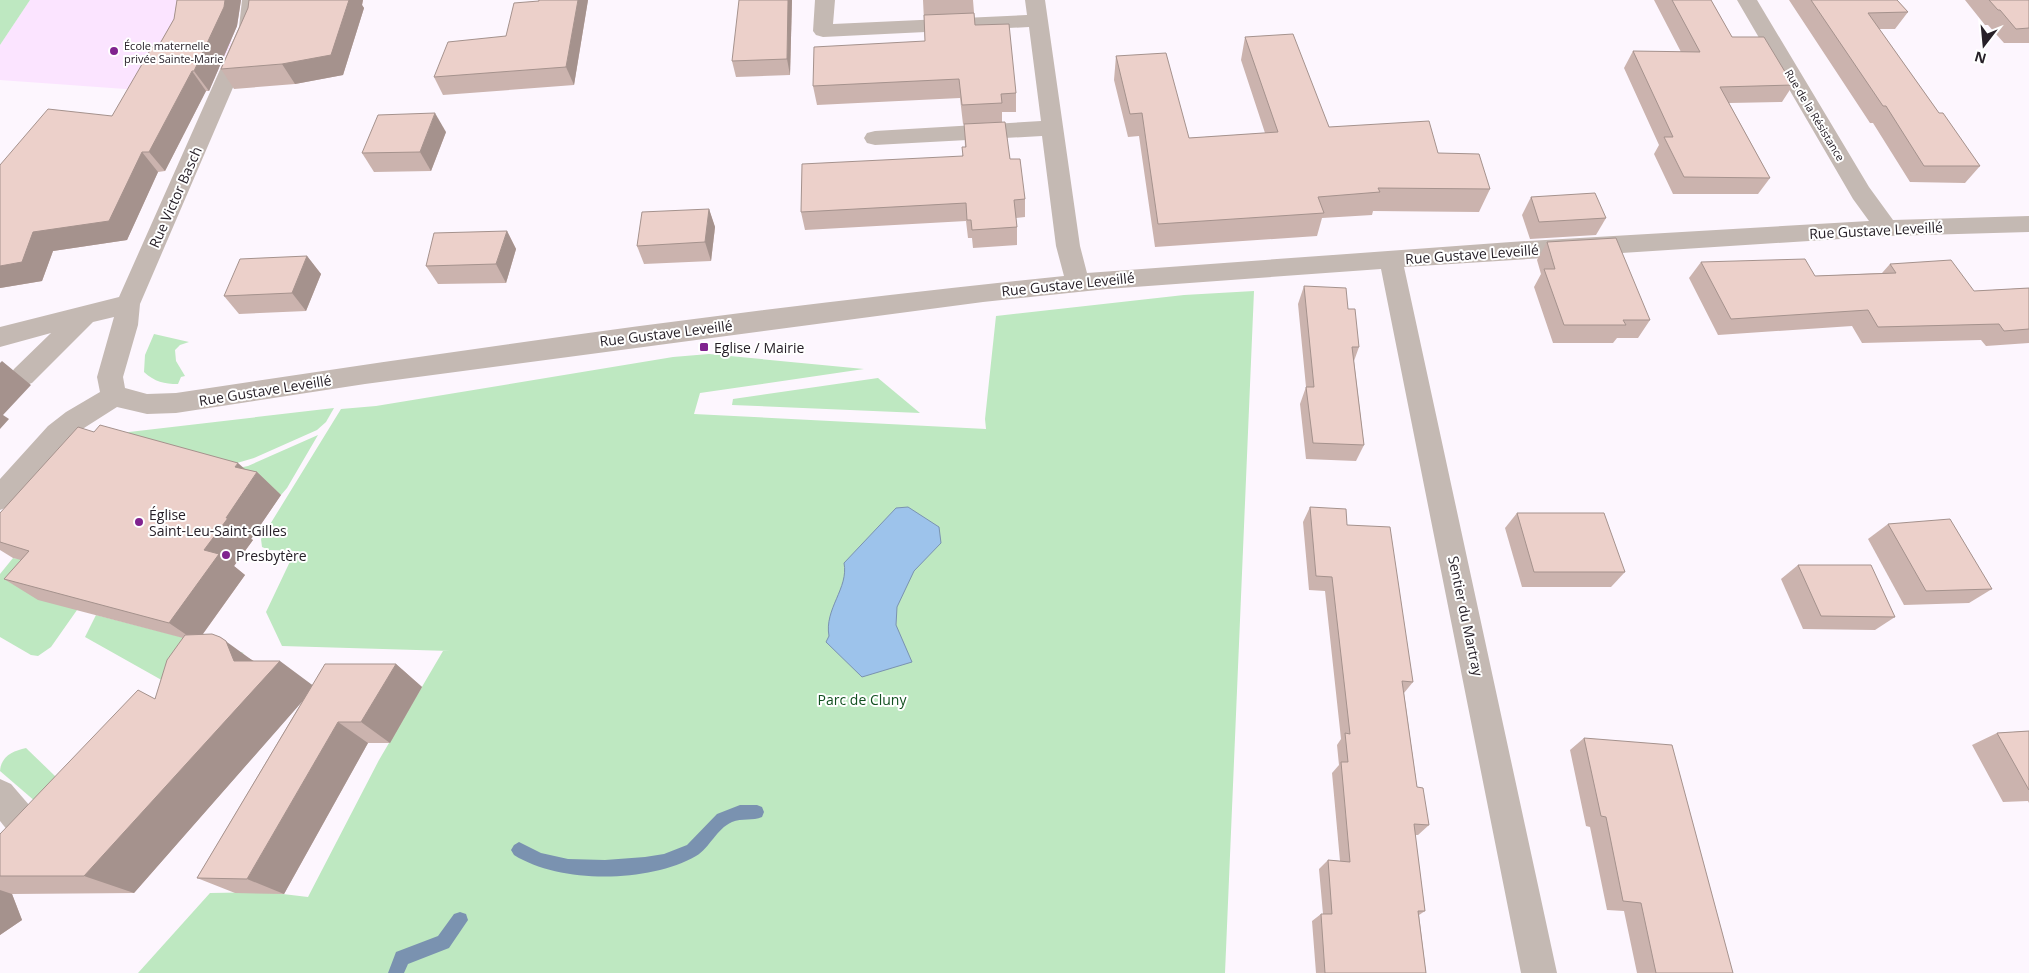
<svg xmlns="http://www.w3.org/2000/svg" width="2029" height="973" viewBox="0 0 2029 973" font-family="'Open Sans',sans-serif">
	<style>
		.built { fill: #fbe4ff }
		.green { fill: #bee8c1 }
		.water { fill: #9dc3eb; stroke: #7a92b0 }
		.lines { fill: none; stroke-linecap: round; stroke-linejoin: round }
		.stream { fill: #7a92b0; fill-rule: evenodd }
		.minor { fill: #c4b9b3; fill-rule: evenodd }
		.wall { fill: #cbb3ae }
		.shaded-wall { fill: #a5928d }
		.building { fill: #ecd0ca; stroke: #a5928d }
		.poi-dot { fill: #80238f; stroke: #fff; stroke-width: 2 }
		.labels { text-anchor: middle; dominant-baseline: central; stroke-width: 4; stroke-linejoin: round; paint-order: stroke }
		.far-poi-label { font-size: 11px; fill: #272028; stroke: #fff; text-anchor: start }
		.far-street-label { font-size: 11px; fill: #272028; stroke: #fff }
		.street-label { font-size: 14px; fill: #272028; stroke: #fff }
		.poi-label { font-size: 14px; fill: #272028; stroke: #fff; text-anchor: start }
		.park-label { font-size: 14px; fill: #125020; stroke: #fff }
	</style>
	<rect width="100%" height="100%" fill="#fdf6fe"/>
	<path class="built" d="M30,0H234L231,45L206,92H167L0,80V45Z"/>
	<g class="green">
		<path d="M0,0H30L0,45Z"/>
		<path d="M1254,291L1225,973H138L210,893L266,892L308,897L379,760L443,651H450L282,646L266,612L295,551L269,550L262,547L261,539L341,409L376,406L673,357L709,354L864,369L700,393L694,414L986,429L985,419L996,316L1184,295Z"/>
		<path d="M154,334L189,342L180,345L175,350L176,361L185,376L181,377L178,384C164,384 155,382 144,372L145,355Z"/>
		<path d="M878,378L920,413L732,405L733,399Z"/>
		<path d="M334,408L326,422L317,430L254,458L237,463L121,438L129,432Z"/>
		<path d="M318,435L287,488L281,495L259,489L228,470L248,466Z"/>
		<path d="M21,557L77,610L51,647L38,656L31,655L0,637V574L13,558L18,559Z"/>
		<path d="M96,615L244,653L228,658L174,687L85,637Z"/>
		<path d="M26,748L85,805L65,827L0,771C1,756 13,751 26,748Z"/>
	</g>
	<path class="water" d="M908,507L939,527L941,543L914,571L897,607L896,625L912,662L862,677L826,642L829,636C824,609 849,588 844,563L896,508Z"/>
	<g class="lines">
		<g class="stream">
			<path d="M740,805H757L762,807L764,812L762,817C753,821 742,818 732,822C716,829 710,848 696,856C649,883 560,884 514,855L511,850L514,845L519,842L541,853L568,859L605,860L645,857L664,854L687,845L717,814Z"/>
			<path d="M460,912L466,914L468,920L449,948L408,964L404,973H388L396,952L438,936L454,914Z"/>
		</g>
		<g class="minor">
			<path d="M242,0H262L259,27L140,304L138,325L123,377L125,388L147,394L176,393C471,348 767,306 1064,276L1056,246L1042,136L875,145L867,143L864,138L867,133L875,131L1041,121L1029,27L823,37L816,35L813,31L815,0H835L833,24L1027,15L1025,0H1045L1080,246L1087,273L1511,242L1869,221L1853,199L1737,0H1757L1869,187L1893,220L2029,216V232L1887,236L1404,267L1557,973H1521L1381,269L1107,289L983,302L365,384L176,413L147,414L117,407L84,428L66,442L10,506L0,510V479L48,426L66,412L100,392L97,377L114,317L93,322L32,383L23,386L14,383L10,376L14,369L51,333L0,347V327L119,297L239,27Z"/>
			<path d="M0,779L11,784L48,827L53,839L48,851L36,856L24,851L0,821Z"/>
		</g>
	</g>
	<g class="wall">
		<path d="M177,0H241L237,26L209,91H206L165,171L158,172L127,240L53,251L42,281L0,288V165L112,116L158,47L174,19Z"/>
		<path d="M363,0L362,5L364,8L343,75L295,84L234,89L221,69L248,8Z"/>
		<path d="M539,0H588L574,85L443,95L434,77L506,36Z"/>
		<path d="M792,0L790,75L736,77L732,61Z"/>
		<path d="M923,0H973L975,25L1016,93V112H1002V121L1010,159L1025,199V217L1016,218L1017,227V245L973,248L972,238H968L966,221L805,230L801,212L962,156L965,147L964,124H963L960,98L817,105L813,86L925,41Z"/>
		<path d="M1654,0H1711L1732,37L1793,85L1782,102L1729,103L1770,178L1758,194H1673L1654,154L1659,145L1624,68L1633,51L1681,52Z"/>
		<path d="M1789,0H1897L1908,12L1895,29H1879L1939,113L1980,166L1965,183L1910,182L1873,123H1870Z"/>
		<path d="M1965,0H2029V43H2004L1988,25H1985Z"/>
		<path d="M1245,37L1329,127L1438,153L1490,189L1479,212L1373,211L1372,215L1322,218L1317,236L1155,247L1139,136L1128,137L1114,80L1116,56L1189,138L1265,133L1241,60Z"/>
		<path d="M446,132L431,171L374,172L362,153Z"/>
		<path d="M1531,197L1606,218L1596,235L1530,239L1522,215Z"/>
		<path d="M709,209L715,227L711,261L644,264L637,246Z"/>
		<path d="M507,231L516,249L506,283L438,284L426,266Z"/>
		<path d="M1547,242L1650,320L1638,338H1617L1613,343H1553L1534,287L1541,274L1537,260Z"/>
		<path d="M307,256L321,274L306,311L239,314L224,296Z"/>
		<path d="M1701,262L1815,276L1882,273L1890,264L1974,291L2029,288V343L1986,346L1981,340L1862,343L1852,326L1718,335L1689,278Z"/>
		<path d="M1304,286L1348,309L1359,347L1354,361L1364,445L1356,461L1306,459L1300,404L1306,387L1298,304Z"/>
		<path d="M245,469L257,472L281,495L251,539L253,540L234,566L245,575L203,634L254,661L312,685L396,664L422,687L390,743H368L284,894L235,893L197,878L303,700L134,893L12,894L22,920L0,935V834L155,699L183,638L38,600L4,579L21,560L13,558L0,550V513Z"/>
		<path d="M1310,507L1347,525L1413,682L1404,693L1417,787L1429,825L1418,835H1415L1425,911L1419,915L1426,973H1316L1312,921L1321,914H1323L1319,869L1328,860L1340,861L1332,773L1339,765L1337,745L1341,739L1325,591L1309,590L1303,522Z"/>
		<path d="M1517,513L1625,572L1611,587H1522L1505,528Z"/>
		<path d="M1888,524L1992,589L1969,603L1904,605L1868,539Z"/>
		<path d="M1798,565L1895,617L1875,630L1803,629L1781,579Z"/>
		<path d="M2029,731V803L2028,801L2003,802L1972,745L1997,733Z"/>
		<path d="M1584,738L1733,973H1637L1624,911L1607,910L1590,827L1586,826L1570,750Z"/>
	</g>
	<g class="shaded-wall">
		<path d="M225,0H241L237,26L209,91L194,71Z"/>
		<path d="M349,0H363L362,5L364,8L343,75L295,84L282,64Z"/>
		<path d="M578,0H588L574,85L566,67Z"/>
		<path d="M788,0H792L790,75L787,59Z"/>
		<path d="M192,71L206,91L165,171L149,152Z"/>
		<path d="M435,113L446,132L431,171L420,152Z"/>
		<path d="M142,152L158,172L127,240L53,251L42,281L0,288V266L33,232Z"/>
		<path d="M709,209L715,227L711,261L705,242Z"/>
		<path d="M507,231L516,249L506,283L496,264Z"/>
		<path d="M307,256L321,274L306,311L292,293Z"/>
		<path d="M2,361L31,385L3,415L9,419L0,429V363Z"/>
		<path d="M238,463L254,477L257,472L281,495L251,539L253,540L234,566L245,575L197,642L169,623L204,550L226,518L235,467Z"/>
		<path d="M220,637L263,668L280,661L315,687L134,893L84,876L234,661Z"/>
		<path d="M396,664L422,687L390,743L361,722Z"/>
		<path d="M338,722L368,743L284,894L247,879Z"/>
		<path d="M0,890L12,894L22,920L0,935Z"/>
	</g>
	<g class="building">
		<path d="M177,0H225L224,7L194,71H192L149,152H142L109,221L33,232L22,262L0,266V165L48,109L112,116L152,47H158L174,19Z"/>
		<path d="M249,0H349L331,55L282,64L221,69L248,8Z"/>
		<path d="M539,0H578L566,67L434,77L448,42L506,36L514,3L539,1Z"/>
		<path d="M739,0H788L787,59L732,61Z"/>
		<path d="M1672,0H1711L1732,37H1764L1793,85L1720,87L1770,178L1684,177L1664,137H1673L1633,51L1700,52Z"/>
		<path d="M1811,0H1897L1908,12L1868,13L1939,113H1943L1980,166H1924L1886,106H1883Z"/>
		<path d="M1989,0H2029V28L2016,29L2000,10H1998Z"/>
		<path d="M974,13L975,25L1009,24L1016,93L1001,94L1002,103L962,105L959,79L813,86L814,47L925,41L924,15Z"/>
		<path d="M1293,34L1329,127L1429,121L1438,153L1479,154L1490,189L1378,188L1380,192L1318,197L1324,213L1158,224L1142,113L1130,114L1116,56L1166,53L1189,138L1278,132L1245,37Z"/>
		<path d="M435,113L420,152L362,153L378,115Z"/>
		<path d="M1005,122L1010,159H1020L1025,199L1014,200L1017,227L972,230L971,220H967L966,203L801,212L802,164L963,156L962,147H966L964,124Z"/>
		<path d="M1595,193L1606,218L1539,222L1531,197Z"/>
		<path d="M709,209L705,242L637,246L642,212Z"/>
		<path d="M507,231L496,264L426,266L434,233Z"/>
		<path d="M1616,238L1650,320H1623L1626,325H1564L1544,269H1555L1547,242Z"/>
		<path d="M307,256L292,293L224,296L240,259Z"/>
		<path d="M1805,259L1815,276L1896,273L1890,264L1951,260L1974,291L2029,288V329L2004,331L1999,324L1878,327L1868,310L1731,319L1701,262Z"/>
		<path d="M1304,286L1346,288L1348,309H1355L1359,347H1352L1364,445L1313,443L1306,387H1314Z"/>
		<path d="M100,425L238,463L235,467L257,472L226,518H228L204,550L219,554L169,623L4,579L29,551L0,542V513L78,427L94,432Z"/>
		<path d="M1310,507L1346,509L1347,525L1390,527L1413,682L1402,681L1417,787L1423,788L1429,825L1414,824L1425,911H1418L1426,973H1325L1321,914H1332L1328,860L1350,862L1341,762H1348L1345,733L1350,734L1332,577L1316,576Z"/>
		<path d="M1517,513H1604L1625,572H1534Z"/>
		<path d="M1950,519L1992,589L1926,591L1888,524Z"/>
		<path d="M1798,565H1871L1895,617L1821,616Z"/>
		<path d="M212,634L220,637L226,641L234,661H280L84,876H0V834L138,690L155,699L167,660L185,635Z"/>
		<path d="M325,664H396L361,722H338L247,879L197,878Z"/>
		<path d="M2029,731V790L1997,733Z"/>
		<path d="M1584,738L1672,745L1733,973H1656L1641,903L1623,901L1606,817L1601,816Z"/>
	</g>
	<g class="poi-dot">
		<circle cx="114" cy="51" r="5"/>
		<rect x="699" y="342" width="10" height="10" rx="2.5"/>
		<circle cx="139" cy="522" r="5"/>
		<circle cx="226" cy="555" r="5"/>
	</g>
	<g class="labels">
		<g class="far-poi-label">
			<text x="124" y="45">École maternelle<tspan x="124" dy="13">privée Sainte-Marie</tspan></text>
		</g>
		<g class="far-street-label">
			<text transform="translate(1815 115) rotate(59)">Rue de la Résistance</text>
		</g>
		<g class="street-label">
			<text transform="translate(175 197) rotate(-66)">Rue Victor Basch</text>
			<text transform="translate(1876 230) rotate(-3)">Rue Gustave Leveillé</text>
			<text transform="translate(1472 254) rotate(-4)">Rue Gustave Leveillé</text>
			<text transform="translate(1068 284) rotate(-6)">Rue Gustave Leveillé</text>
			<text transform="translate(666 333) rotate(-7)">Rue Gustave Leveillé</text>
			<text transform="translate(265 390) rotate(-9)">Rue Gustave Leveillé</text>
			<text transform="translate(1466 616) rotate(78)">Sentier du Martray</text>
		</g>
		<g class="poi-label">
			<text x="714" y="347">Eglise / Mairie</text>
			<text x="149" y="514">Église<tspan x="149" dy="16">Saint-Leu-Saint-Gilles</tspan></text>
			<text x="236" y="555">Presbytère</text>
		</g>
		<g class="park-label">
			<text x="862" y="699">Parc de Cluny</text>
		</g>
	</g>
	<g transform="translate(1984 45) rotate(196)" stroke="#ffffff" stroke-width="4" paint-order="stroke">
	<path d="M0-4L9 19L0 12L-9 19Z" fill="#272028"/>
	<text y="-8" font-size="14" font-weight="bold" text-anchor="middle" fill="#272028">N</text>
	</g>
</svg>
